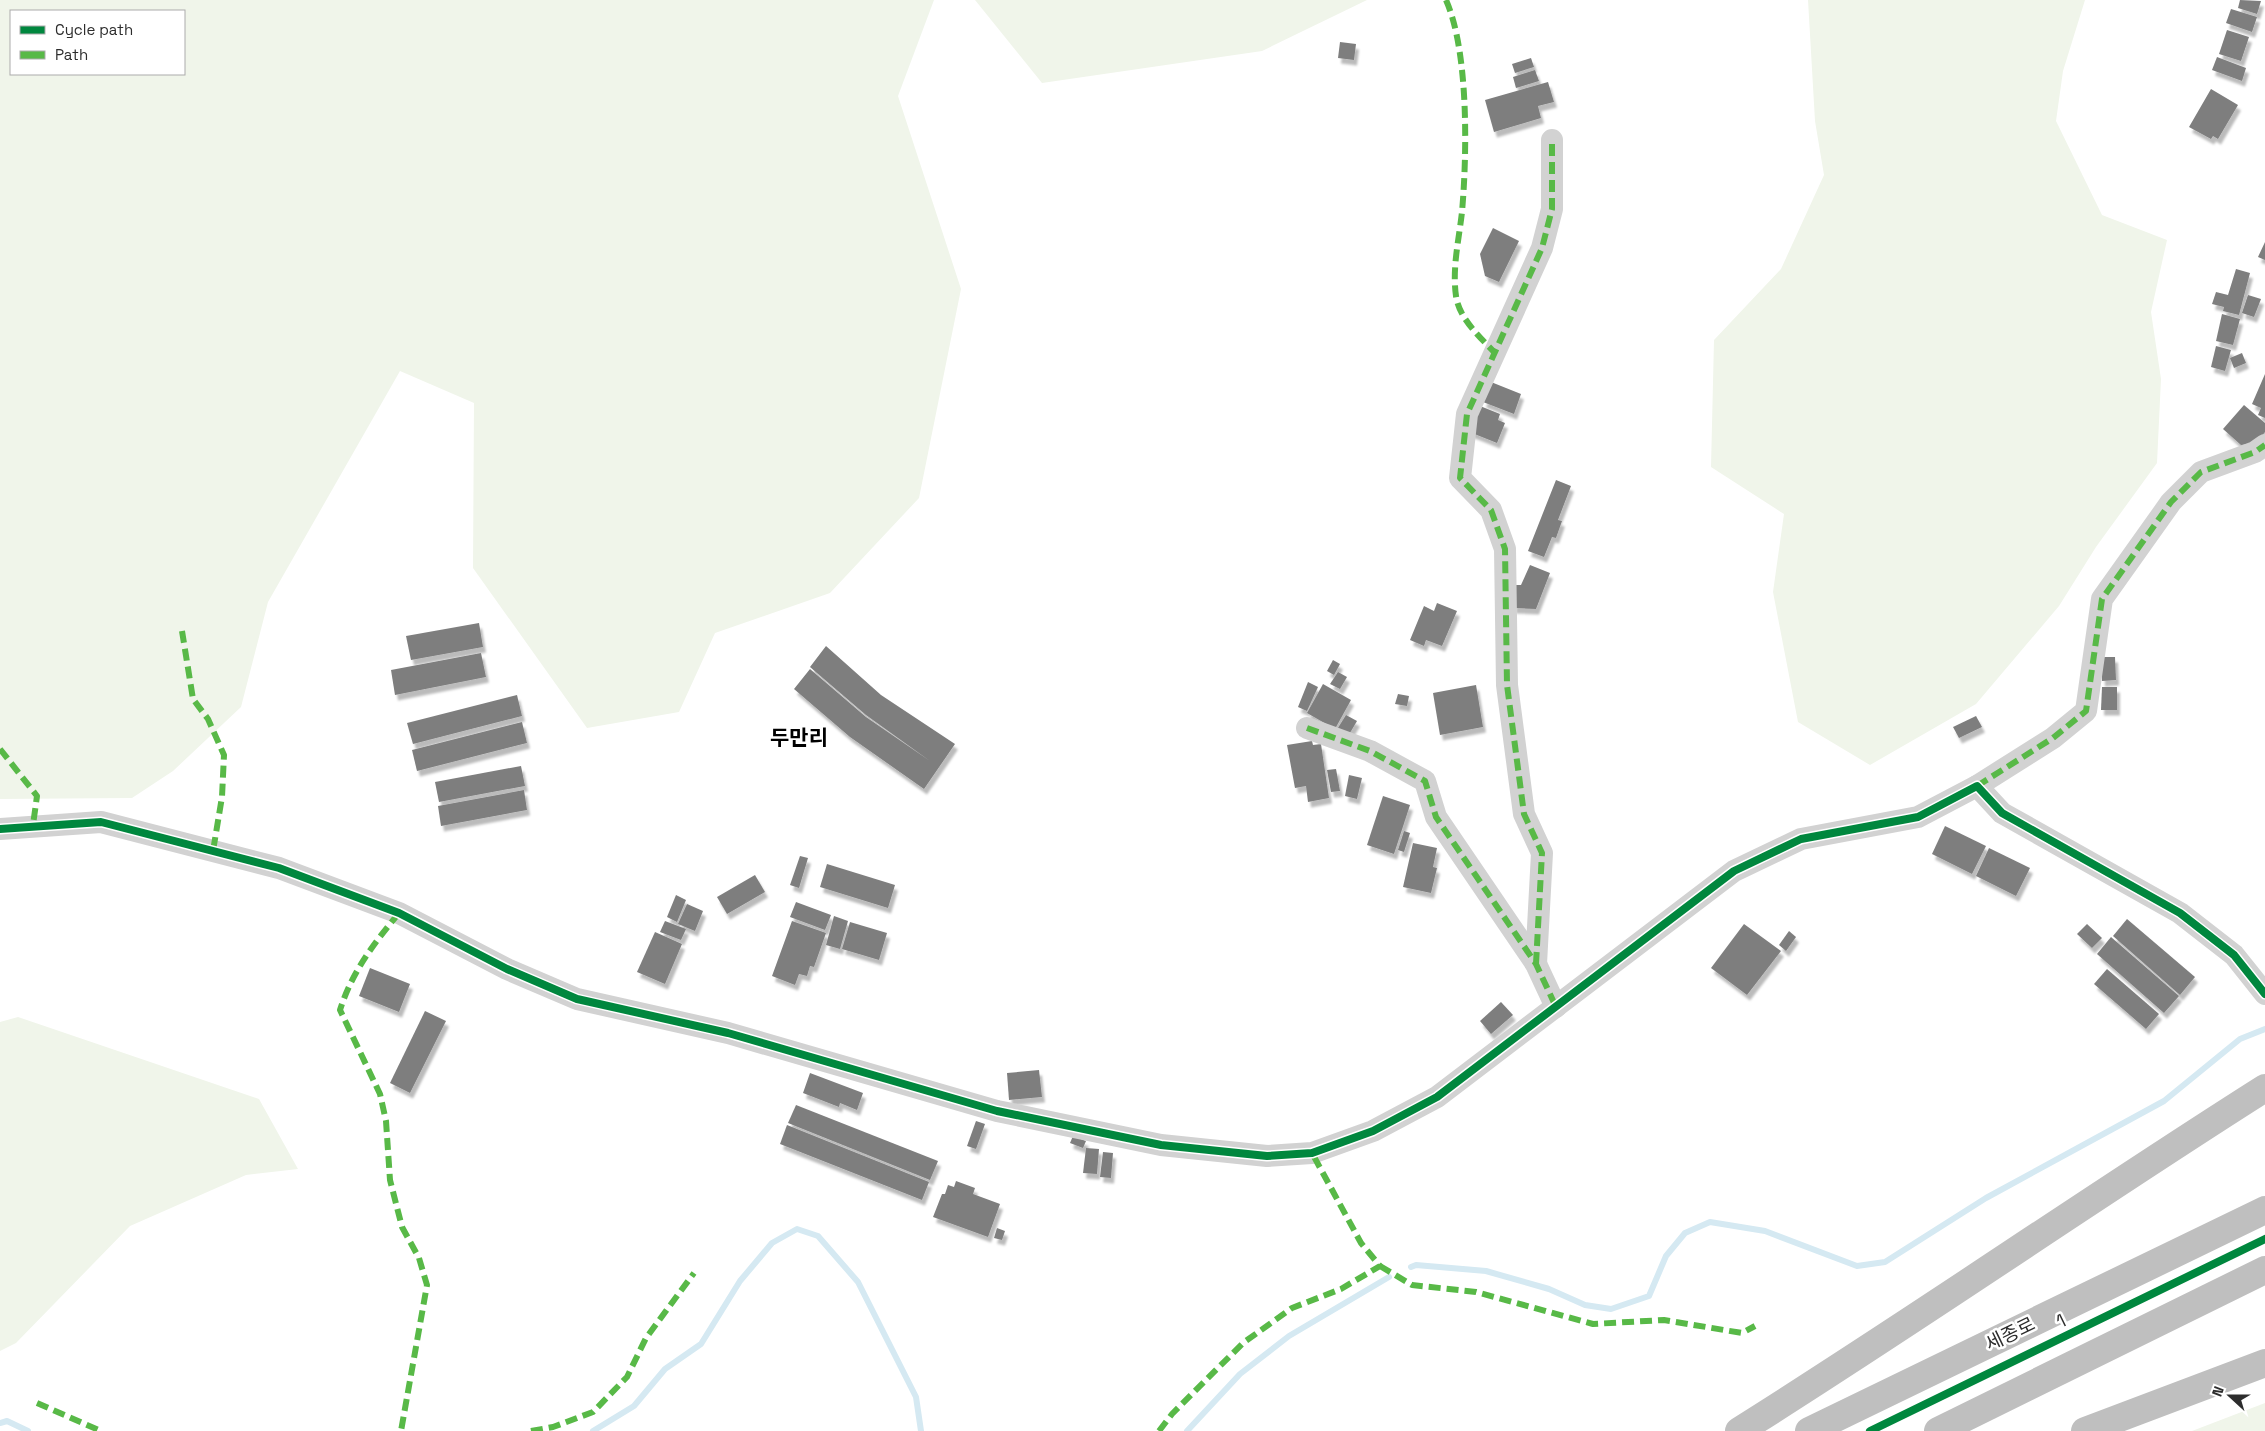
<svg xmlns="http://www.w3.org/2000/svg" width="2265" height="1431" viewBox="0 0 2265 1431" font-family="'Space Grotesk','Noto Sans KR',sans-serif">
	<style>
		.green { fill: #f0f5ea; fill-rule: evenodd }
		.lines { fill: none; stroke-linecap: round; stroke-linejoin: round }
		.stream { stroke: #d5e9f2; stroke-width: 6 }
		.building { fill: #7e7e7e; filter: url(#shadow) }
		.minor { stroke: #d2d2d2; stroke-width: 22 }
		.highway { stroke: #bfbfbf; stroke-width: 28 }
		.quiet { stroke: #58b947; stroke-width: 6; stroke-dasharray: 12 6; stroke-linecap: butt }
		.cycleway-casing { stroke: #fff; stroke-width: 11 }
		.cycleway { stroke: #00873e; stroke-width: 8 }
		.labels { text-anchor: middle; dominant-baseline: central; stroke-width: 5; stroke-linejoin: round; paint-order: stroke }
		.street-label { font-size: 19px; fill: #2d2d2d; stroke: #fff }
		.quarter-label { font-size: 21px; font-weight: bold; fill: #000; stroke: #fff }
	</style>
	<defs>
		<filter id="shadow"><feDropShadow dx="3" dy="5.5" stdDeviation="1" flood-color="#0004"/></filter>
	</defs>
	<rect width="100%" height="100%" fill="#fff"/>
	<g class="green">
		<path d="M0,0H934L898,96L961,289L919,498L830,593L715,633L679,712L587,728L473,568L474,403L400,371L268,602L241,707L173,771L132,798L0,799ZM11,11H184V74H11Z"/>
		<path d="M975,0H1367L1262,51L1042,83Z"/>
		<path d="M1808,0H2085L2063,71L2056,121L2102,215L2167,240L2151,312L2161,379L2157,463L2096,547L2059,606L1976,704L1870,765L1798,722L1773,592L1784,514L1711,467L1714,340L1781,269L1824,175L1815,121Z"/>
		<path d="M18,1017L259,1099L298,1169L246,1175L130,1226L16,1343L0,1351V1022Z"/>
		<path d="M2265,1403V1431H2192Z"/>
	</g>
	<g class="lines">
		<g class="stream">
			<path d="M1411,1267L1416,1265L1486,1271L1549,1289L1585,1305L1611,1309L1649,1296L1666,1256L1685,1233L1710,1222L1765,1231L1857,1266L1885,1262L1986,1198L2164,1101L2240,1039L2265,1029"/>
			<path d="M0,1423L7,1421L28,1431"/>
			<path d="M593,1431L634,1406L665,1369L701,1344L740,1281L772,1243L797,1229L818,1236L858,1282L916,1397L921,1431"/>
			<path d="M1187,1431L1240,1374L1289,1336L1389,1277"/>
		</g>
	</g>
	<g class="building">
		<path d="M2240,0L2261,1L2257,14L2238,8Z"/>
		<path d="M2231,9L2257,17L2252,32L2226,23Z"/>
		<path d="M2227,30L2249,37L2241,61L2219,54Z"/>
		<path d="M1340,42L1356,44L1354,60L1338,58Z"/>
		<path d="M2217,57L2246,68L2242,81L2212,70Z"/>
		<path d="M1531,58L1534,67L1515,73L1512,64Z"/>
		<path d="M1535,70L1539,81L1516,88L1513,77Z"/>
		<path d="M1548,82L1554,102L1538,106L1541,118L1494,132L1485,100Z"/>
		<path d="M2211,89L2238,105L2218,139L2213,136L2211,139L2189,127Z"/>
		<path d="M1493,228L1519,241L1499,282L1485,276L1480,254Z"/>
		<path d="M2265,242V260L2258,257Z"/>
		<path d="M2236,269L2250,273L2239,315L2223,311L2224,307L2212,304L2216,292L2228,295Z"/>
		<path d="M2248,295L2261,299L2254,317L2242,313Z"/>
		<path d="M2222,314L2240,319L2233,345L2216,341Z"/>
		<path d="M2216,346L2231,350L2225,371L2211,367Z"/>
		<path d="M2242,353L2246,363L2234,368L2230,358Z"/>
		<path d="M2265,374V418L2258,415L2261,408L2252,404Z"/>
		<path d="M1491,382L1521,394L1514,414L1483,402Z"/>
		<path d="M2244,405L2265,423V432L2256,443L2241,445L2223,429Z"/>
		<path d="M1480,406L1500,414L1498,420L1505,423L1497,443L1467,431Z"/>
		<path d="M1556,480L1571,486L1558,520L1562,521L1556,538L1552,537L1544,557L1528,551Z"/>
		<path d="M1530,565L1550,573L1536,609L1513,608L1514,585H1521Z"/>
		<path d="M1437,603L1457,611L1442,646L1426,640L1424,646L1410,640L1424,606L1434,611Z"/>
		<path d="M479,623L483,647L411,660L406,636Z"/>
		<path d="M826,646L881,695L955,744L924,789L850,737L794,689L810,669L866,717L930,761L866,715L810,667Z"/>
		<path d="M481,653L486,677L395,695L391,670Z"/>
		<path d="M2101,657H2115L2116,680L2102,681Z"/>
		<path d="M1333,660L1340,664L1334,675L1327,671Z"/>
		<path d="M1338,672L1347,677L1340,689L1330,684Z"/>
		<path d="M1308,682L1318,687L1307,711L1298,707Z"/>
		<path d="M1323,684L1351,700L1335,729L1307,713Z"/>
		<path d="M1476,685L1483,727L1440,735L1433,693Z"/>
		<path d="M2102,687H2117V710H2101Z"/>
		<path d="M1398,694L1409,696L1407,706L1395,704Z"/>
		<path d="M517,695L522,716L413,744L407,723Z"/>
		<path d="M1346,715L1357,721L1347,738L1336,731Z"/>
		<path d="M1976,716L1982,727L1959,738L1953,727Z"/>
		<path d="M522,722L527,743L417,771L412,750Z"/>
		<path d="M1312,741L1313,745L1321,744L1329,798L1308,802L1306,786L1295,788L1287,745Z"/>
		<path d="M521,766L525,786L439,802L435,782Z"/>
		<path d="M1336,769L1340,791L1331,792L1327,770Z"/>
		<path d="M1349,775L1362,778L1357,799L1345,796Z"/>
		<path d="M524,790L527,810L441,826L438,806Z"/>
		<path d="M1383,796L1410,805L1394,854L1367,845Z"/>
		<path d="M1945,826L1986,846L1972,874L1932,854Z"/>
		<path d="M1404,831L1410,833L1404,852L1398,850Z"/>
		<path d="M1413,843L1437,848L1433,867L1437,868L1431,893L1403,887Z"/>
		<path d="M1989,848L2030,868L2016,896L1976,876Z"/>
		<path d="M800,856L808,858L799,888L790,885Z"/>
		<path d="M827,864L895,885L888,908L820,887Z"/>
		<path d="M755,875L765,892L727,914L717,897Z"/>
		<path d="M676,895L686,900L677,922L667,917Z"/>
		<path d="M796,902L831,915L825,930L790,917Z"/>
		<path d="M687,904L703,911L695,931L678,924Z"/>
		<path d="M834,916L848,921L840,949L826,945Z"/>
		<path d="M2127,919L2195,977L2180,995L2113,936Z"/>
		<path d="M665,921L686,929L681,940L660,932Z"/>
		<path d="M792,921L826,933L814,967L810,966L807,976L799,974L795,985L772,976Z"/>
		<path d="M850,922L887,933L879,960L842,949Z"/>
		<path d="M1744,924L1781,951L1747,995L1711,968Z"/>
		<path d="M2087,924L2102,938L2092,948L2077,934Z"/>
		<path d="M1789,931L1796,937L1786,951L1779,945Z"/>
		<path d="M655,932L682,944L665,984L637,972Z"/>
		<path d="M2111,937L2179,996L2164,1013L2097,954Z"/>
		<path d="M370,968L410,984L399,1012L359,996Z"/>
		<path d="M2107,969L2159,1014L2146,1029L2094,984Z"/>
		<path d="M1501,1002L1513,1015L1491,1034L1480,1021Z"/>
		<path d="M425,1011L446,1021L410,1093L390,1083Z"/>
		<path d="M1039,1070L1042,1097L1009,1100L1007,1073Z"/>
		<path d="M810,1073L863,1093L857,1110L840,1103L839,1107L803,1093Z"/>
		<path d="M796,1105L938,1161L930,1180L788,1123Z"/>
		<path d="M976,1121L985,1124L976,1149L967,1146Z"/>
		<path d="M787,1125L929,1182L922,1200L780,1144Z"/>
		<path d="M1073,1136L1086,1141L1083,1148L1070,1143Z"/>
		<path d="M1086,1148L1099,1149L1097,1174L1083,1173Z"/>
		<path d="M1103,1152L1113,1153L1111,1178L1100,1177Z"/>
		<path d="M956,1181L975,1188L973,1194L1000,1204L988,1237L933,1217L942,1194H945L948,1185L954,1187Z"/>
		<path d="M997,1228L1005,1231L1002,1240L994,1238Z"/>
	</g>
	<g class="lines">
		<g class="minor">
			<path d="M1307,728L1370,751L1425,781L1436,817L1536,964L1556,1007"/>
			<path d="M1977,786L2053,738L2086,711L2102,599L2171,502L2201,472L2255,452L2265,445"/>
			<path d="M0,829L101,822L279,868L399,913L507,969L577,999L728,1033L997,1111L1161,1145L1267,1156L1312,1153L1373,1131L1437,1097L1734,871L1801,839L1918,817L1977,786L2002,813L2180,913L2234,955L2265,994"/>
			<path d="M1536,964L1542,853L1524,814L1507,685L1505,549L1491,510L1460,478L1467,414L1542,248L1552,209V140"/>
		</g>
		<g class="highway">
			<path d="M1739,1431C1916,1320 2088,1200 2265,1088"/>
			<path d="M1809,1431L2265,1210"/>
			<path d="M1938,1431L2265,1270"/>
			<path d="M2085,1431L2265,1363"/>
		</g>
		<g class="quiet">
			<path d="M1446,0C1469,52 1467,155 1462,212C1459,239 1452,268 1456,296C1459,318 1479,336 1494,352"/>
			<path d="M182,631L193,699L208,719L224,755L222,797L213,851"/>
			<path d="M1307,728L1370,751L1425,781L1436,817L1536,964L1556,1007"/>
			<path d="M0,749L37,796L33,825"/>
			<path d="M1977,786L2053,738L2086,711L2102,599L2171,502L2201,472L2255,452L2265,445"/>
			<path d="M399,913C374,943 352,972 340,1010L380,1094L386,1121L390,1180L402,1227L419,1258L427,1285L401,1431"/>
			<path d="M1536,964L1542,853L1524,814L1507,685L1505,549L1491,510L1460,478L1467,414L1542,248L1552,209V140"/>
			<path d="M1380,1266L1412,1285L1476,1292L1593,1324L1664,1320L1742,1333L1755,1326"/>
			<path d="M37,1403L101,1431"/>
			<path d="M531,1431L553,1427L593,1412L627,1377L646,1338L694,1273"/>
			<path d="M1159,1431L1172,1414L1243,1343L1292,1308L1341,1289L1380,1266L1361,1243L1312,1153"/>
		</g>
		<defs>
			<g id="cycleway">
				<path d="M0,829L101,822L279,868L399,913L507,969L577,999L728,1033L997,1111L1161,1145L1267,1156L1312,1153L1373,1131L1437,1097L1734,871L1801,839L1918,817L1977,786L2002,813L2180,913L2234,955L2265,994"/>
				<path d="M1870,1431L2265,1239"/>
			</g>
		</defs>
		<use href="#cycleway" class="cycleway-casing"/>
		<use href="#cycleway" class="cycleway"/>
	</g>
	<g class="labels">
		<g class="street-label">
			<text transform="translate(2061 1321) rotate(-26)">1</text>
			<text transform="translate(2010 1334) rotate(-26)">세종로</text>
		</g>
		<g class="quarter-label">
			<text x="799" y="737">두만리</text>
		</g>
	</g>
	<rect x="10" y="10" width="175" height="65" fill="#ffffff" stroke="#ababab"/>
	<rect x="20" y="26" width="25" height="8" fill="#00873e" stroke="#ababab"/>
	<text x="55" y="35" font-size="15" fill="#2d2d2d">Cycle path</text>
	<rect x="20" y="51" width="25" height="8" fill="#58b947" stroke="#ababab"/>
	<text x="55" y="60" font-size="15" fill="#2d2d2d">Path</text>
	<g transform="translate(2230 1396) rotate(291)" stroke="#ffffff" stroke-width="4" paint-order="stroke">
	<path d="M0-4L9 19L0 12L-9 19Z" fill="#2d2d2d"/>
	<text y="-8" font-size="14" font-weight="bold" text-anchor="middle" fill="#2d2d2d">N</text>
	</g>
</svg>
